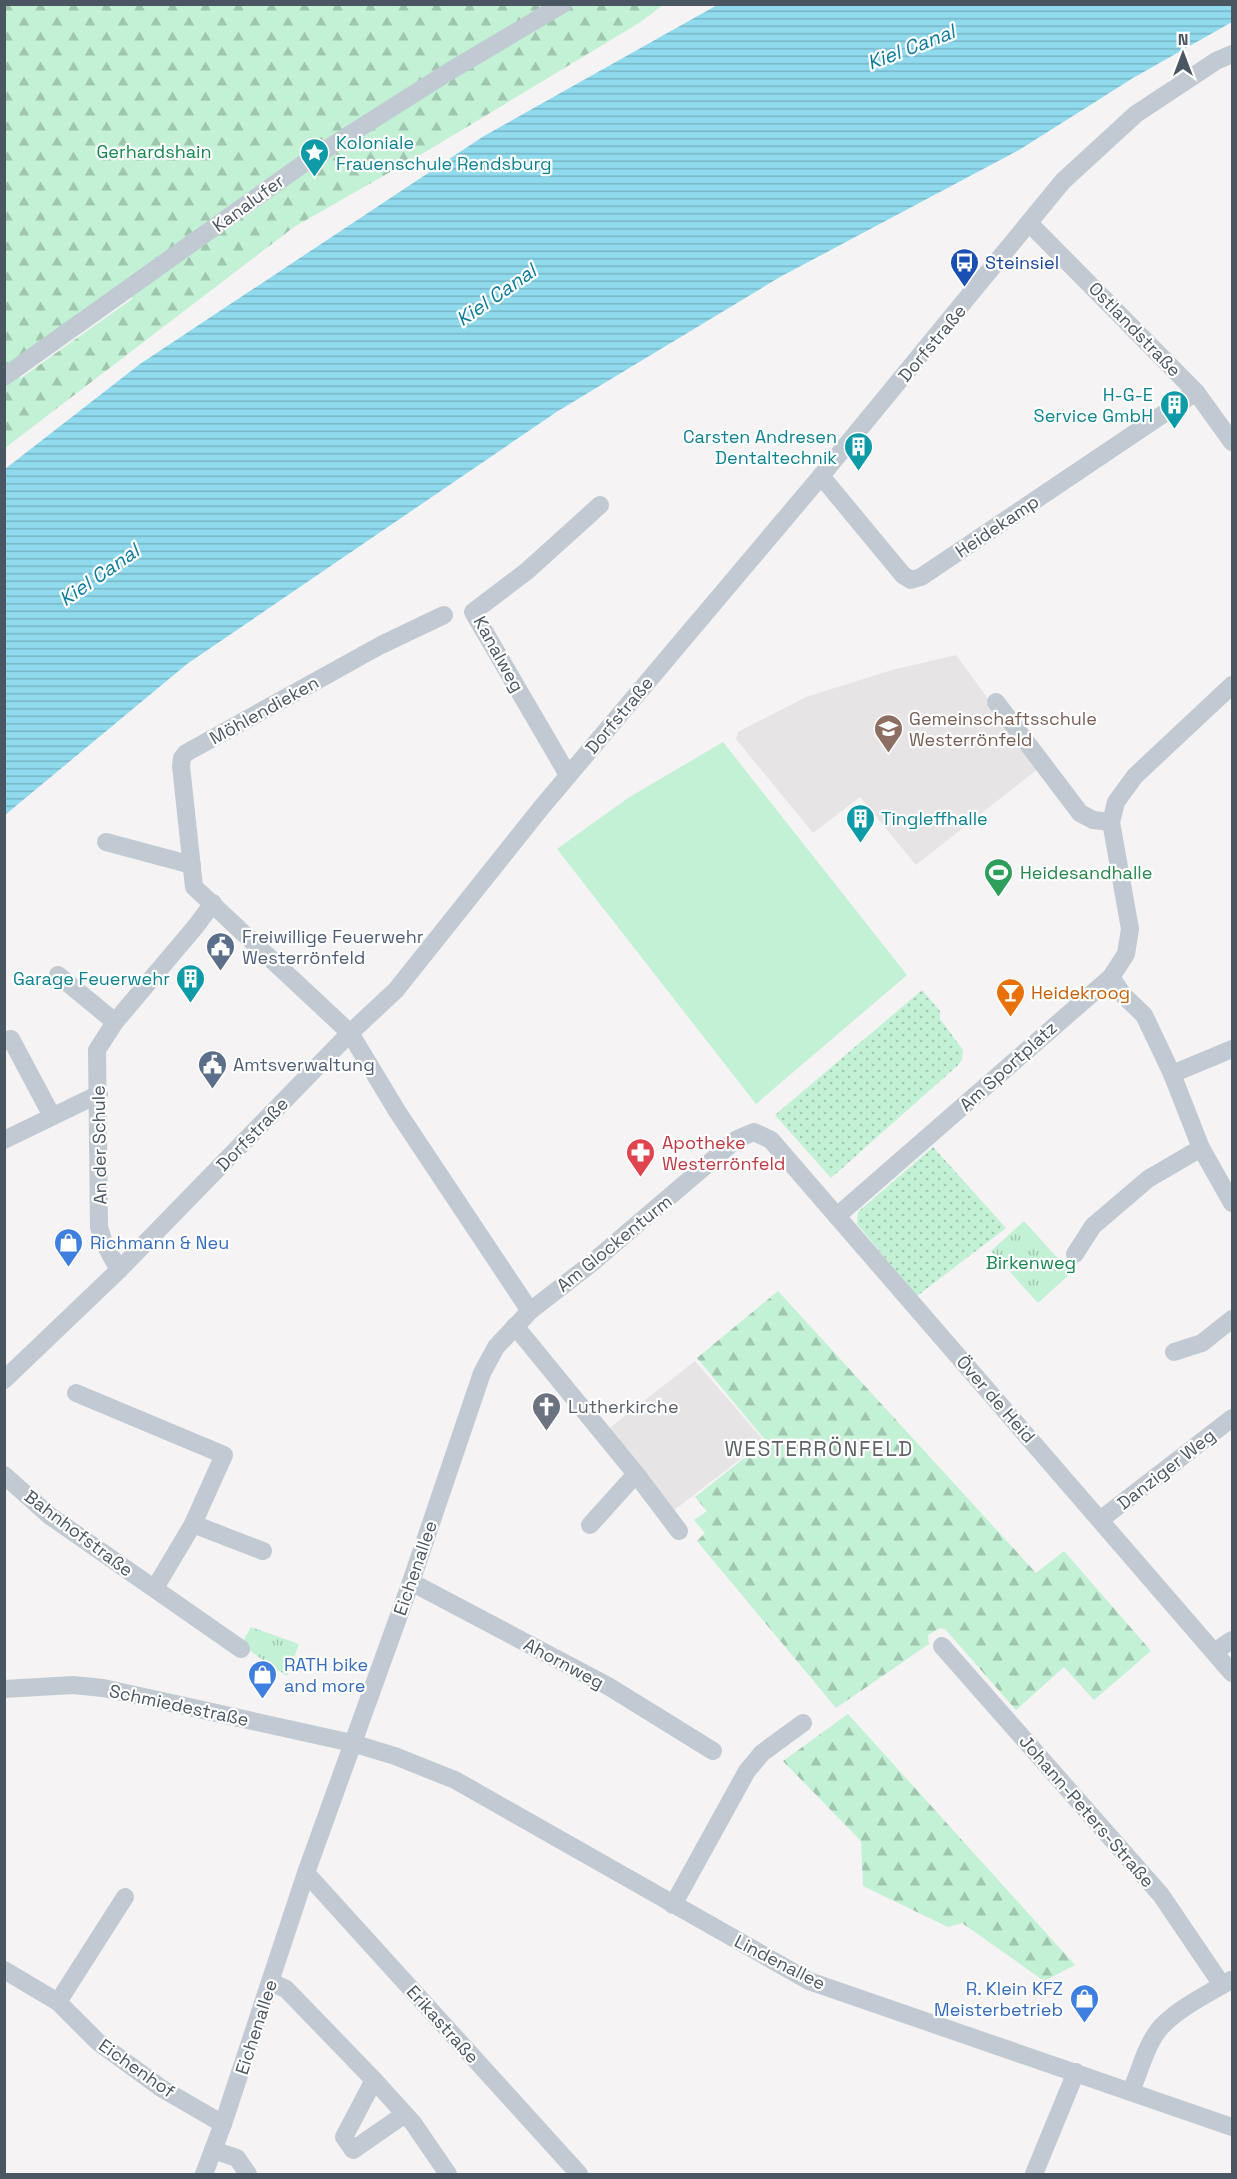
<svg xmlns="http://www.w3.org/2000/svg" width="1237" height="2179" viewBox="0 0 1237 2179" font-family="'Space Grotesk',sans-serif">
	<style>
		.education { fill: #e6e4e5 }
		.grass { fill: url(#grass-dots) }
		.forest { fill: url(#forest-firs); fill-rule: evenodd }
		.park { fill: url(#park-tufts) }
		.pitch { fill: #c3f1d5 }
		.water { fill: url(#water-rules) }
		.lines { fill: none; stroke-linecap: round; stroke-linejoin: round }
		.minor { stroke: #c1cad2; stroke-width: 18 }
		.labels { text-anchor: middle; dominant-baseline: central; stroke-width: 4.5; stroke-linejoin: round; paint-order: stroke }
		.culture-label { font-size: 18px; fill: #0d838f; stroke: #fff; text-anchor: end }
		.park-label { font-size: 18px; fill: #17864f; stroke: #fff }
		.street-label { font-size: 18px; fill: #4a5661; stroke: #fff }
		.transit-label { font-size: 18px; fill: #164399; stroke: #fff; text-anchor: start }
		.education-label { font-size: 18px; fill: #785e54; stroke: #fff; text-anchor: start }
		.leisure-label { font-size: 18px; fill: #27864d; stroke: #fff; text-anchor: start }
		.service-label { font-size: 18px; fill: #4e5e75; stroke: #fff; text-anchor: start }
		.food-label { font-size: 18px; fill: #c56008; stroke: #fff; text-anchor: start }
		.health-label { font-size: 18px; fill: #be3a42; stroke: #fff; text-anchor: start }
		.shop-label { font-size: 18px; fill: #366cbe; stroke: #fff; text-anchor: start }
		.worship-label { font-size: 18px; fill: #5b616d; stroke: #fff; text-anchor: start }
		.water-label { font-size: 20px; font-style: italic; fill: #0c7c9b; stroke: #fff }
		.quarter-label { font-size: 21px; letter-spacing: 1.5px; fill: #5f6368; stroke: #fff }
	</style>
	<defs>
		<pattern id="grass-dots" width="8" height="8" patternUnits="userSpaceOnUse" patternTransform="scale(1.5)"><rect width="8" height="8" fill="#c3f1d5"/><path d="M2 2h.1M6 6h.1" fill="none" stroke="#a0c6b0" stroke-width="1.8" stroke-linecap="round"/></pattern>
		<pattern id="forest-firs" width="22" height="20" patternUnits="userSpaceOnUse" patternTransform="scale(1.5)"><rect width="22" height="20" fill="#c3f1d5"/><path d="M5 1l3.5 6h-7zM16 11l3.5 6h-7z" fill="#a0c6b0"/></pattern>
		<pattern id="park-tufts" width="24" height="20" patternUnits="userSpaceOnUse" patternTransform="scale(1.5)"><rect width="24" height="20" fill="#c3f1d5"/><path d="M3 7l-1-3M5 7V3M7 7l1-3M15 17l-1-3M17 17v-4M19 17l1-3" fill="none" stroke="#a0c6b0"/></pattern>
		<pattern id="water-rules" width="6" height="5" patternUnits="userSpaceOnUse" patternTransform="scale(1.5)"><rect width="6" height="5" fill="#90daee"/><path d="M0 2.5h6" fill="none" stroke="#78b4c4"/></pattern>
	</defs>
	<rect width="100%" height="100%" fill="#f5f3f3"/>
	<g class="education">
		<path d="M956,655L1039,768L916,865L860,797L813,833L736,739L738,732L806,697L892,670Z"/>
		<path d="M695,1361L764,1441L673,1511L607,1430Z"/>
	</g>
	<g class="grass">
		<path d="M922,990L940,1011V1019L963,1050L962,1060L957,1066L831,1178L775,1115Z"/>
		<path d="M933,1147L1006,1228L917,1296L857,1224L858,1212Z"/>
	</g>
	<g class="forest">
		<path d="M5,5H663L639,23L427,151L294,227L5,448ZM131,296L132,299L21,378L19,376Z"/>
		<path d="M778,1291L1036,1573L1064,1551L1151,1651L1094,1700L1064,1667L1016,1710L945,1629L940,1628L928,1635L929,1644L836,1708L697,1541L705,1533L694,1520L707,1511L695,1497L766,1441L697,1358Z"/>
		<path d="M848,1714L1075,1965L1044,1981L962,1923L948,1927L863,1886L861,1841L783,1761Z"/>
	</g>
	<g class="park">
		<path d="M1024,1221L1071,1273L1038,1303L991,1251Z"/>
		<path d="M251,1627L299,1644L287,1676L241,1645Z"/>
	</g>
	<path class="pitch" d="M723,742L907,975L756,1104L557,849L628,798Z"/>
	<path class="water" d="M719,4H1232V22L1133,78L1019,150L780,277L558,411L187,664L5,815V469L140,364L484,136Z"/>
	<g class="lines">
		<g class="minor">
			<path d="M1030,224L1196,392L1232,442"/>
			<path d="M4,377L303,164L450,71L563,4"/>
			<path d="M821,476L903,575L911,580L921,577L1196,392"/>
			<path d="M444,615L381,645L186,753L182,758L181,766L194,887L350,1033L397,1111L530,1311"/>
			<path d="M996,702L1080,813L1093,820L1111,822"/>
			<path d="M568,775L473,612L527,571L600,505"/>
			<path d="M106,842L192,865"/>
			<path d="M58,975L115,1022"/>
			<path d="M1111,977L1123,995L1144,1015L1172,1074L1201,1148L1232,1203"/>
			<path d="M4,1041L11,1039L52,1116"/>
			<path d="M1172,1074L1232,1049"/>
			<path d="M4,1140L99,1094"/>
			<path d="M837,1216L1111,977L1126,954L1130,929L1111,822L1116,802L1135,776L1232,685"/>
			<path d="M1075,1254L1093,1226L1148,1179L1201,1148"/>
			<path d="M119,1270L104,1243L99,1227L97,1050L115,1022L196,926L213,903"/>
			<path d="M515,1326L636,1474L679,1531"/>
			<path d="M1174,1352L1202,1343L1232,1319"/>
			<path d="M4,1380L119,1270L350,1033L396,990L541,808L821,476L1063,181L1136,114L1216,61L1232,54"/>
			<path d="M76,1393L224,1455L193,1524L155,1588"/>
			<path d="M4,1475L50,1516L241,1649"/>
			<path d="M1100,1520L1232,1418"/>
			<path d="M193,1524L263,1551"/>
			<path d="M590,1525L636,1474"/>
			<path d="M411,1582L608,1686L713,1751"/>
			<path d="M942,1646L1161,1895L1222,1985"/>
			<path d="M1214,1652L1232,1640"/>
			<path d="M4,1689L73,1685L103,1688L352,1743L395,1756L455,1780L809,1981L1232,2127"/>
			<path d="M306,1873L579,2174"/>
			<path d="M673,1905L747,1771L762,1753L803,1723"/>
			<path d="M4,1970L58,2002L98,2042L161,2088L223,2124"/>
			<path d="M271,1982L286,1989L374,2080L413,2123L448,2174"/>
			<path d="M58,2002L125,1897"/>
			<path d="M374,2080L344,2137L353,2150L405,2114"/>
			<path d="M1131,2091C1140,2071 1146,2044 1161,2027C1180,2007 1208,1994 1231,1980"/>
			<path d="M213,2150L237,2158L248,2174"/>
			<path d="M204,2174L223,2124L306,1873L411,1582L482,1373L496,1347L530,1311L587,1267L737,1139L754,1132L771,1140L1232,1673"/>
			<path d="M1034,2174L1076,2072"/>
		</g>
	</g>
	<defs>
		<symbol id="sight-pin" viewBox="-11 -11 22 30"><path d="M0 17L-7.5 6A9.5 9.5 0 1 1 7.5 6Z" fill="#0f9aa8" stroke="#fff"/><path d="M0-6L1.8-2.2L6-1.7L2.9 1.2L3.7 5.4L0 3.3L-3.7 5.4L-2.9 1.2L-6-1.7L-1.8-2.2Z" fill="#fff"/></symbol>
		<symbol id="bus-pin" viewBox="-11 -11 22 30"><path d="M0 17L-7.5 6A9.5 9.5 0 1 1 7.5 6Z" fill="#1a4fb4" stroke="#fff"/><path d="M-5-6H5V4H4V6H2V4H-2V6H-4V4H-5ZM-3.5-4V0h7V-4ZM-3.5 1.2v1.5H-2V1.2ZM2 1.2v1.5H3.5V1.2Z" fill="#fff"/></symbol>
		<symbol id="building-pin" viewBox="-11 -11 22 30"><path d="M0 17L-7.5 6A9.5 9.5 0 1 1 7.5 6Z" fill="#0f9aa8" stroke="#fff"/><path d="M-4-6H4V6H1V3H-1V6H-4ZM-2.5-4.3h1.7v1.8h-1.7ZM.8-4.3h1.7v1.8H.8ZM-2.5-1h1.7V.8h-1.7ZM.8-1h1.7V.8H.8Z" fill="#fff"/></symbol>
		<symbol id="school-pin" viewBox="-11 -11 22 30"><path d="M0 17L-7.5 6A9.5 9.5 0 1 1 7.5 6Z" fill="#8d6e63" stroke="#fff"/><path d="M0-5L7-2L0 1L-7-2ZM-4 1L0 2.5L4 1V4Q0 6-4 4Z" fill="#fff"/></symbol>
		<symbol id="stadium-pin" viewBox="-11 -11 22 30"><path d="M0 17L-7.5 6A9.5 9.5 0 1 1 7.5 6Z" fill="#2e9e5b" stroke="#fff"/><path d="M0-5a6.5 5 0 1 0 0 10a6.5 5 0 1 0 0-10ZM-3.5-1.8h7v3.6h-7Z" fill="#fff"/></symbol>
		<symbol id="civic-pin" viewBox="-11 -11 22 30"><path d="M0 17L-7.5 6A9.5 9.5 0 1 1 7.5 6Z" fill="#5c6f8a" stroke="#fff"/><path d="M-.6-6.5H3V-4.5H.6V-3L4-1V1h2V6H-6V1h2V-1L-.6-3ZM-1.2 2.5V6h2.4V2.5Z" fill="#fff"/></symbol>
		<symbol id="bar-pin" viewBox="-11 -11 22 30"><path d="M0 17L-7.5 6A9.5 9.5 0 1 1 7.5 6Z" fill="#e8710a" stroke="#fff"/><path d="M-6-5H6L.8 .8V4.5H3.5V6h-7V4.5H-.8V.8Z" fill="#fff"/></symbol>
		<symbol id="pharmacy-pin" viewBox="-11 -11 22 30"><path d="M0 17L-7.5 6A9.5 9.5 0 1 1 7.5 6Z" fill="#e0444e" stroke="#fff"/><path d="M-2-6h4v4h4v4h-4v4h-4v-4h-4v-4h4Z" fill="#fff"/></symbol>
		<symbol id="shop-pin" viewBox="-11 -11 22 30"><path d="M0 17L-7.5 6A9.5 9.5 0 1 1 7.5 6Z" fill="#3f7fe0" stroke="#fff"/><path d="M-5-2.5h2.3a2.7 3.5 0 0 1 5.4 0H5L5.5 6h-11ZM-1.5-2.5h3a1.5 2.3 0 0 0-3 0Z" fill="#fff"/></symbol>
		<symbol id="church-pin" viewBox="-11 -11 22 30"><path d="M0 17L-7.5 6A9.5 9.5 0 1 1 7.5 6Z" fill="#6b7280" stroke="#fff"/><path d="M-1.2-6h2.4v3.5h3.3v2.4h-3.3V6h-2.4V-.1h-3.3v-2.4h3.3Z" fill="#fff"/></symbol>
	</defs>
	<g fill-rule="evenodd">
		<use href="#sight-pin" x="298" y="136" width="33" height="45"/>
		<use href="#bus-pin" x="948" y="246" width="33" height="45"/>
		<use href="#building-pin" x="1158" y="388" width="33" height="45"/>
		<use href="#building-pin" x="842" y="430" width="33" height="45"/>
		<use href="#school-pin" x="872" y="712" width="33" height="45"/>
		<use href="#building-pin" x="844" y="802" width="33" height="45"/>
		<use href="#stadium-pin" x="982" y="856" width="33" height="45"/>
		<use href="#civic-pin" x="204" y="930" width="33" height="45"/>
		<use href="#building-pin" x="174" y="962" width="33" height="45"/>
		<use href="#bar-pin" x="994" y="976" width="33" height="45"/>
		<use href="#civic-pin" x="196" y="1048" width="33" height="45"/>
		<use href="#pharmacy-pin" x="624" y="1136" width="33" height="45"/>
		<use href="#shop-pin" x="52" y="1226" width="33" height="45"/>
		<use href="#church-pin" x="530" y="1390" width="33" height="45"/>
		<use href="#shop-pin" x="246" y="1658" width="33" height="45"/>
		<use href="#shop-pin" x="1068" y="1982" width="33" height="45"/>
	</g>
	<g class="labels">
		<g class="culture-label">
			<text x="336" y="142" text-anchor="start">Koloniale<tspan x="336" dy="21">Frauenschule Rendsburg</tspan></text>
			<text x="1153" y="394">H-G-E<tspan x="1153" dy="21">Service GmbH</tspan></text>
			<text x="837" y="436">Carsten Andresen<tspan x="837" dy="21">Dentaltechnik</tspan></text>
			<text x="881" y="818" text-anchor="start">Tingleffhalle</text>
			<text x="170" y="978">Garage Feuerwehr</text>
		</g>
		<g class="park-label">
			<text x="154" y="151">Gerhardshain</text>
			<text x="1031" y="1262">Birkenweg</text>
		</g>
		<g class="street-label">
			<text transform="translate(248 203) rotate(-36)">Kanalufer</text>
			<text transform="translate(1135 329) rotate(46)">Ostlandstraße</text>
			<text transform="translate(932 343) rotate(-50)">Dorfstraße</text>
			<text transform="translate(997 526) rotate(-34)">Heidekamp</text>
			<text transform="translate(499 654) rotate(61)">Kanalweg</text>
			<text transform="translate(264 710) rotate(-29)">Möhlendieken</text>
			<text transform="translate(619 715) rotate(-50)">Dorfstraße</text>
			<text transform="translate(1008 1066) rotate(-42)">Am Sportplatz</text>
			<text transform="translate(252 1134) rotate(-46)">Dorfstraße</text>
			<text transform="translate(99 1145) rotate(-91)">An der Schule</text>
			<text transform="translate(614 1243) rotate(-39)">Am Glockenturm</text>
			<text transform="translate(996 1399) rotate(49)">Över de Heid</text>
			<text transform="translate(1166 1469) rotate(-38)">Danziger Weg</text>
			<text transform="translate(79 1533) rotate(37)">Bahnhofstraße</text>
			<text transform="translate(415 1568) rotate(-71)">Eichenallee</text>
			<text transform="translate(564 1663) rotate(28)">Ahornweg</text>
			<text transform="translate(179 1705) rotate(12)">Schmiedestraße</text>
			<text transform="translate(1087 1811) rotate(49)">Johann-Peters-Straße</text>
			<text transform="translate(780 1962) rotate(27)">Lindenallee</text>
			<text transform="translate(443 2024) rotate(48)">Erikastraße</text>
			<text transform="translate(256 2027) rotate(-72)">Eichenallee</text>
			<text transform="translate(137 2068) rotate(35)">Eichenhof</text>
		</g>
		<g class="transit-label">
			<text x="985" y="262">Steinsiel</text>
		</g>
		<g class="education-label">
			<text x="909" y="718">Gemeinschaftsschule<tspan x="909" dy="21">Westerrönfeld</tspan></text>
		</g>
		<g class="leisure-label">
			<text x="1020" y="872">Heidesandhalle</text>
		</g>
		<g class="service-label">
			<text x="242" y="936">Freiwillige Feuerwehr<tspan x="242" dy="21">Westerrönfeld</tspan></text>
			<text x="233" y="1064">Amtsverwaltung</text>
		</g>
		<g class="food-label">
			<text x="1031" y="992">Heidekroog</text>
		</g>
		<g class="health-label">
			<text x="662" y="1142">Apotheke<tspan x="662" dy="21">Westerrönfeld</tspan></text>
		</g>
		<g class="shop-label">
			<text x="90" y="1242">Richmann &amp; Neu</text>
			<text x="284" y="1664">RATH bike<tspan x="284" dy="21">and more</tspan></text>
			<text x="1063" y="1988" text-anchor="end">R. Klein KFZ<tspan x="1063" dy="21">Meisterbetrieb</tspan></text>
		</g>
		<g class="worship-label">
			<text x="568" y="1406">Lutherkirche</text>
		</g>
		<g class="water-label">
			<text transform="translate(911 47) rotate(-21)">Kiel Canal</text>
			<text transform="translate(496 295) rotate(-35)">Kiel Canal</text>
			<text transform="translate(99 575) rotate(-35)">Kiel Canal</text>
		</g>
		<g class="quarter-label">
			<text x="819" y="1448">WESTERRÖNFELD</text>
		</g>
	</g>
	<rect width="1237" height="2179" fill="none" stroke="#4a5661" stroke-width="12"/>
	<g transform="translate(1183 54)" stroke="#ffffff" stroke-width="4.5" paint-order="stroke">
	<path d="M0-4.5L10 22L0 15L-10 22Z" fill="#4a5661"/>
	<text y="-9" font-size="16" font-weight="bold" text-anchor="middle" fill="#4a5661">N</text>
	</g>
</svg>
